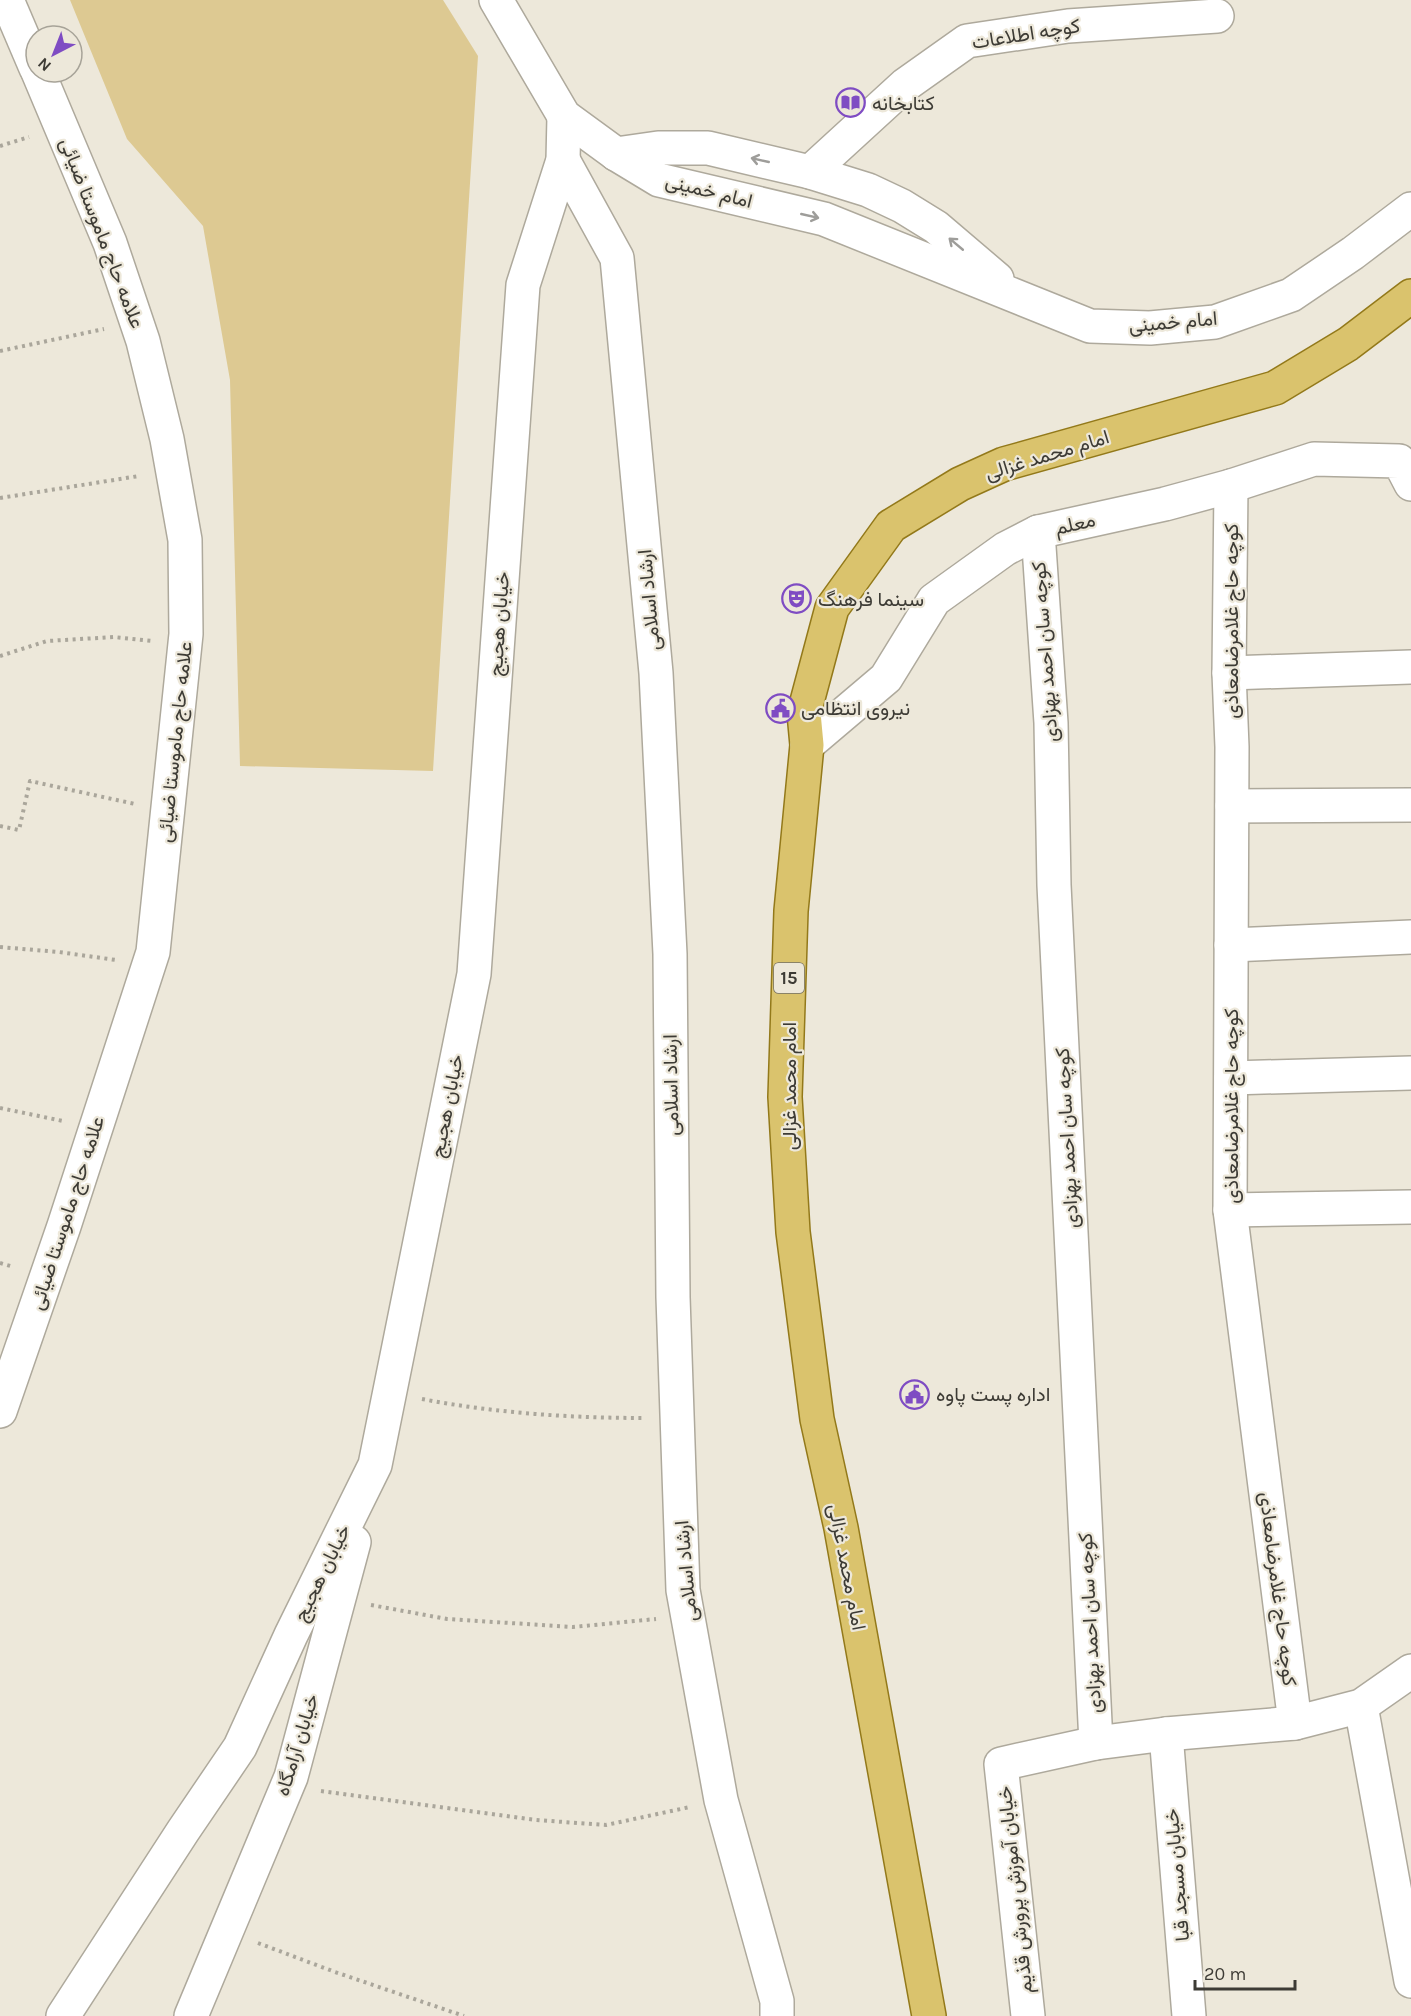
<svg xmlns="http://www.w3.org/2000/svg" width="1411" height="2016" viewBox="0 0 1411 2016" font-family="Karla,Vazirmatn,sans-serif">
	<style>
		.green { fill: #ddc992 }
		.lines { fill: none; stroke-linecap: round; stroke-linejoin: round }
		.minor-casing { stroke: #aea99c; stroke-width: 36 }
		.major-casing { stroke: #93791a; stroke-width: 36 }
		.path { stroke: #aaa69b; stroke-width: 4; stroke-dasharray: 3 4.5; stroke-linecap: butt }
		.minor { stroke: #fff; stroke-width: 33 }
		.major { stroke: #dac36d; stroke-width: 33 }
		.oneway { stroke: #9e9d9a }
		.labels { text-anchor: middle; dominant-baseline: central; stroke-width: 4.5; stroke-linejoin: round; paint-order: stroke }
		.shield { fill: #ede8da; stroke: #726f66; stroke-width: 1.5 }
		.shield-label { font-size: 18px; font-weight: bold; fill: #3d3b35 }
		.street-label { font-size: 20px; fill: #3d3b35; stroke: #ede8da }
		.poi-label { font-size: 20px; fill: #3d3b35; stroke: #ede8da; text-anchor: start }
	</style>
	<rect width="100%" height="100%" fill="#ede8da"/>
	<path class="green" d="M70,0H443L478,56L433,771L240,766L230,380L203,226L127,139Z"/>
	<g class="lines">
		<defs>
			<g id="minor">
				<path d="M7,0L36,68"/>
				<path d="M496,0L564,116L616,154L659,180L824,219L1090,326L1150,328L1215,322L1291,295L1353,253L1411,209"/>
				<path d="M616,154L658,148H708L810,172L868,190L902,206L936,227L997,279"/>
				<path d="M563,160L617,258L656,673L670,954L673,1297L683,1590L721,1800L777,2001V2016"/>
				<path d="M810,172L905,85L967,41L1068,26L1217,16"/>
				<path d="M1231,486L1229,673L1232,747L1230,1210L1295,1723"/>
				<path d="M1038,532L1051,723L1054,885L1096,1743"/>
				<path d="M1229,673L1411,667"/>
				<path d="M807,745L886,678L934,600L1005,549L1038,532L1165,504L1231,486L1314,459L1399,461L1411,484"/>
				<path d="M1232,806L1411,805"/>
				<path d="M1231,945L1411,937"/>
				<path d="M1231,1078L1411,1073"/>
				<path d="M1230,1210L1411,1207"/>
				<path d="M0,1411L64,1226L153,952L186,634L185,540L167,439L143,341L110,243L38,72"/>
				<path d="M1361,1706L1411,1981"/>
				<path d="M1166,1734L1189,2016"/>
				<path d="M63,2016L183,1831L240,1747L291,1635L375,1465L474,974L523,285L563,160L564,116"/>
				<path d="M191,2016L291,1777L354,1542"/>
				<path d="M1028,2016L1001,1764L1096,1743L1166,1734L1295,1723L1361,1706L1411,1671"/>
			</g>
			<path id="major" d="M929,2016L841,1528L817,1419L793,1232L785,1097L791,911L807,745L804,713L832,608L891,526L960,484L1004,464L1275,388L1348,344L1411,296"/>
		</defs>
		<use href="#minor" class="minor-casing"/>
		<use href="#major" class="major-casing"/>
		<g class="path">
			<path d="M0,146L29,137"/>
			<path d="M0,351L104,329"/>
			<path d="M0,498L139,476"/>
			<path d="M0,656L47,641L114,637L152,641"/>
			<path d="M0,826L19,830L30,781L135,804"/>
			<path d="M0,947L59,952L116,960"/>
			<path d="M0,1108L63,1121"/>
			<path d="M0,1263L14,1267"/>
			<path d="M422,1399C495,1413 570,1418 644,1418"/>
			<path d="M371,1605L447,1619L573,1627L656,1619"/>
			<path d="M321,1791L536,1820L606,1825L690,1807"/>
			<path d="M258,1943L335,1972L464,2016"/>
		</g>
		<use href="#minor" class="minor"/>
		<use href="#major" class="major"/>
	</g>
	<defs><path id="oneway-shaft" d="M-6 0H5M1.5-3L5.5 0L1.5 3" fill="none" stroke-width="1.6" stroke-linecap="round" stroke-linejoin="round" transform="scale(1.5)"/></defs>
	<g class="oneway">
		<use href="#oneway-shaft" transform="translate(760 160) rotate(-167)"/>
		<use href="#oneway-shaft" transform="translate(810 216) rotate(13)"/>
		<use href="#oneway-shaft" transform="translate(956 244) rotate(-140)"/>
	</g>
	<defs>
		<symbol id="library-ring" viewBox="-11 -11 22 22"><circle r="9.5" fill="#ede8da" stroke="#7f4cc3" stroke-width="1.5"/><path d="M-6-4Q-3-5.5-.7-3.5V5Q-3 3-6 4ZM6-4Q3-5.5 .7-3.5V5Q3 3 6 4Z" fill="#7f4cc3"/></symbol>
		<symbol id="theatre-ring" viewBox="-11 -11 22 22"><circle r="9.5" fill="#ede8da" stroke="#7f4cc3" stroke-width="1.5"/><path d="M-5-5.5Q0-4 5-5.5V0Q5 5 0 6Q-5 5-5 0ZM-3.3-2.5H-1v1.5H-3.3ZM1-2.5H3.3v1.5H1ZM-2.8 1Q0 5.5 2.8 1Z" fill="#7f4cc3"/></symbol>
		<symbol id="civic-ring" viewBox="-11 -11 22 22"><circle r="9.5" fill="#ede8da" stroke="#7f4cc3" stroke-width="1.5"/><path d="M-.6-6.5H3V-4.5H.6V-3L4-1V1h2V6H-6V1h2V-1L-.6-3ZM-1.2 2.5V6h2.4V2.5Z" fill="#7f4cc3"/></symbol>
	</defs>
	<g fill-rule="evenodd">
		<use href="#library-ring" x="834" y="86" width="33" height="33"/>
		<use href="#theatre-ring" x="780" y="582" width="33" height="33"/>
		<use href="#civic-ring" x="764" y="692" width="33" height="33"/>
		<use href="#civic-ring" x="898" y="1378" width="33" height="33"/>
	</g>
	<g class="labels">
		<rect class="shield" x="774" y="963" width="30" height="30" rx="4.5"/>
		<g class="shield-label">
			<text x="789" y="978">15</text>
		</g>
		<g class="street-label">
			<text transform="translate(1026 34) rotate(-9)">کوچه اطلاعات</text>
			<text transform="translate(709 191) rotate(14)">امام خمینی</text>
			<text transform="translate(102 233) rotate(69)">علامه حاج ماموستا ضیائی</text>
			<text transform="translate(1173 322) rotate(-5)">امام خمینی</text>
			<text transform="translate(1047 455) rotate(-17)">امام محمد غزالی</text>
			<text transform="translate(1075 524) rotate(-13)">معلم</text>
			<text transform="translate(649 600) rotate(-95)">ارشاد اسلامی</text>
			<text transform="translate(1231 621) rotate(-90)">کوچه حاج غلامرضامعاذی</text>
			<text transform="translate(499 624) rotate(-86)">خیابان هجیج</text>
			<text transform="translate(1045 652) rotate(-94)">کوچه سان احمد بهزادی</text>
			<text transform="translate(175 742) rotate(-84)">علامه حاج ماموستا ضیائی</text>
			<text transform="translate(671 1085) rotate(-91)">ارشاد اسلامی</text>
			<text transform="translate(789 1086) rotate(-90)">امام محمد غزالی</text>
			<text transform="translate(447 1106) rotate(-79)">خیابان هجیج</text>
			<text transform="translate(1231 1106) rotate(-90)">کوچه حاج غلامرضامعاذی</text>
			<text transform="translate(1067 1138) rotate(-93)">کوچه سان احمد بهزادی</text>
			<text transform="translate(67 1213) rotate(-72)">علامه حاج ماموستا ضیائی</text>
			<text transform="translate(847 1567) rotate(79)">امام محمد غزالی</text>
			<text transform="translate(686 1571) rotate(-95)">ارشاد اسلامی</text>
			<text transform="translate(322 1573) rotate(-64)">خیابان هجیج</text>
			<text transform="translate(1278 1589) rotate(83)">کوچه حاج غلامرضامعاذی</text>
			<text transform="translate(1090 1623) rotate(-93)">کوچه سان احمد بهزادی</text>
			<text transform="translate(297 1745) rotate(-73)">خیابان آرامگاه</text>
			<text transform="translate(1177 1875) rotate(-95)">خیابان مسجد قبا</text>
			<text transform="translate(1015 1890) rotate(-96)">خیابان آموزش پرورش قذیم</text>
		</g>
		<g class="poi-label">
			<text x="872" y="103">کتابخانه</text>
			<text x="818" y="599">سینما فرهنگ</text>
			<text x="801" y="708">نیروی انتظامی</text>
			<text x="936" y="1394">اداره پست پاوه</text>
		</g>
	</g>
	<g transform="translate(54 54) rotate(222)"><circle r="28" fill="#ede8da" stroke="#a7a398" stroke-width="1.5"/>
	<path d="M0-4.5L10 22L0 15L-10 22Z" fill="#7f4cc3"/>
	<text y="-9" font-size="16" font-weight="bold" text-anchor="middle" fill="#3d3b35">N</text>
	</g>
	<path d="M1195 1980v9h100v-9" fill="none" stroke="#3d3b35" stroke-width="3"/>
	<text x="1204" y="1980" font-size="18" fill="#3d3b35" stroke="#ede8da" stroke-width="4.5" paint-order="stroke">20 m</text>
</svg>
